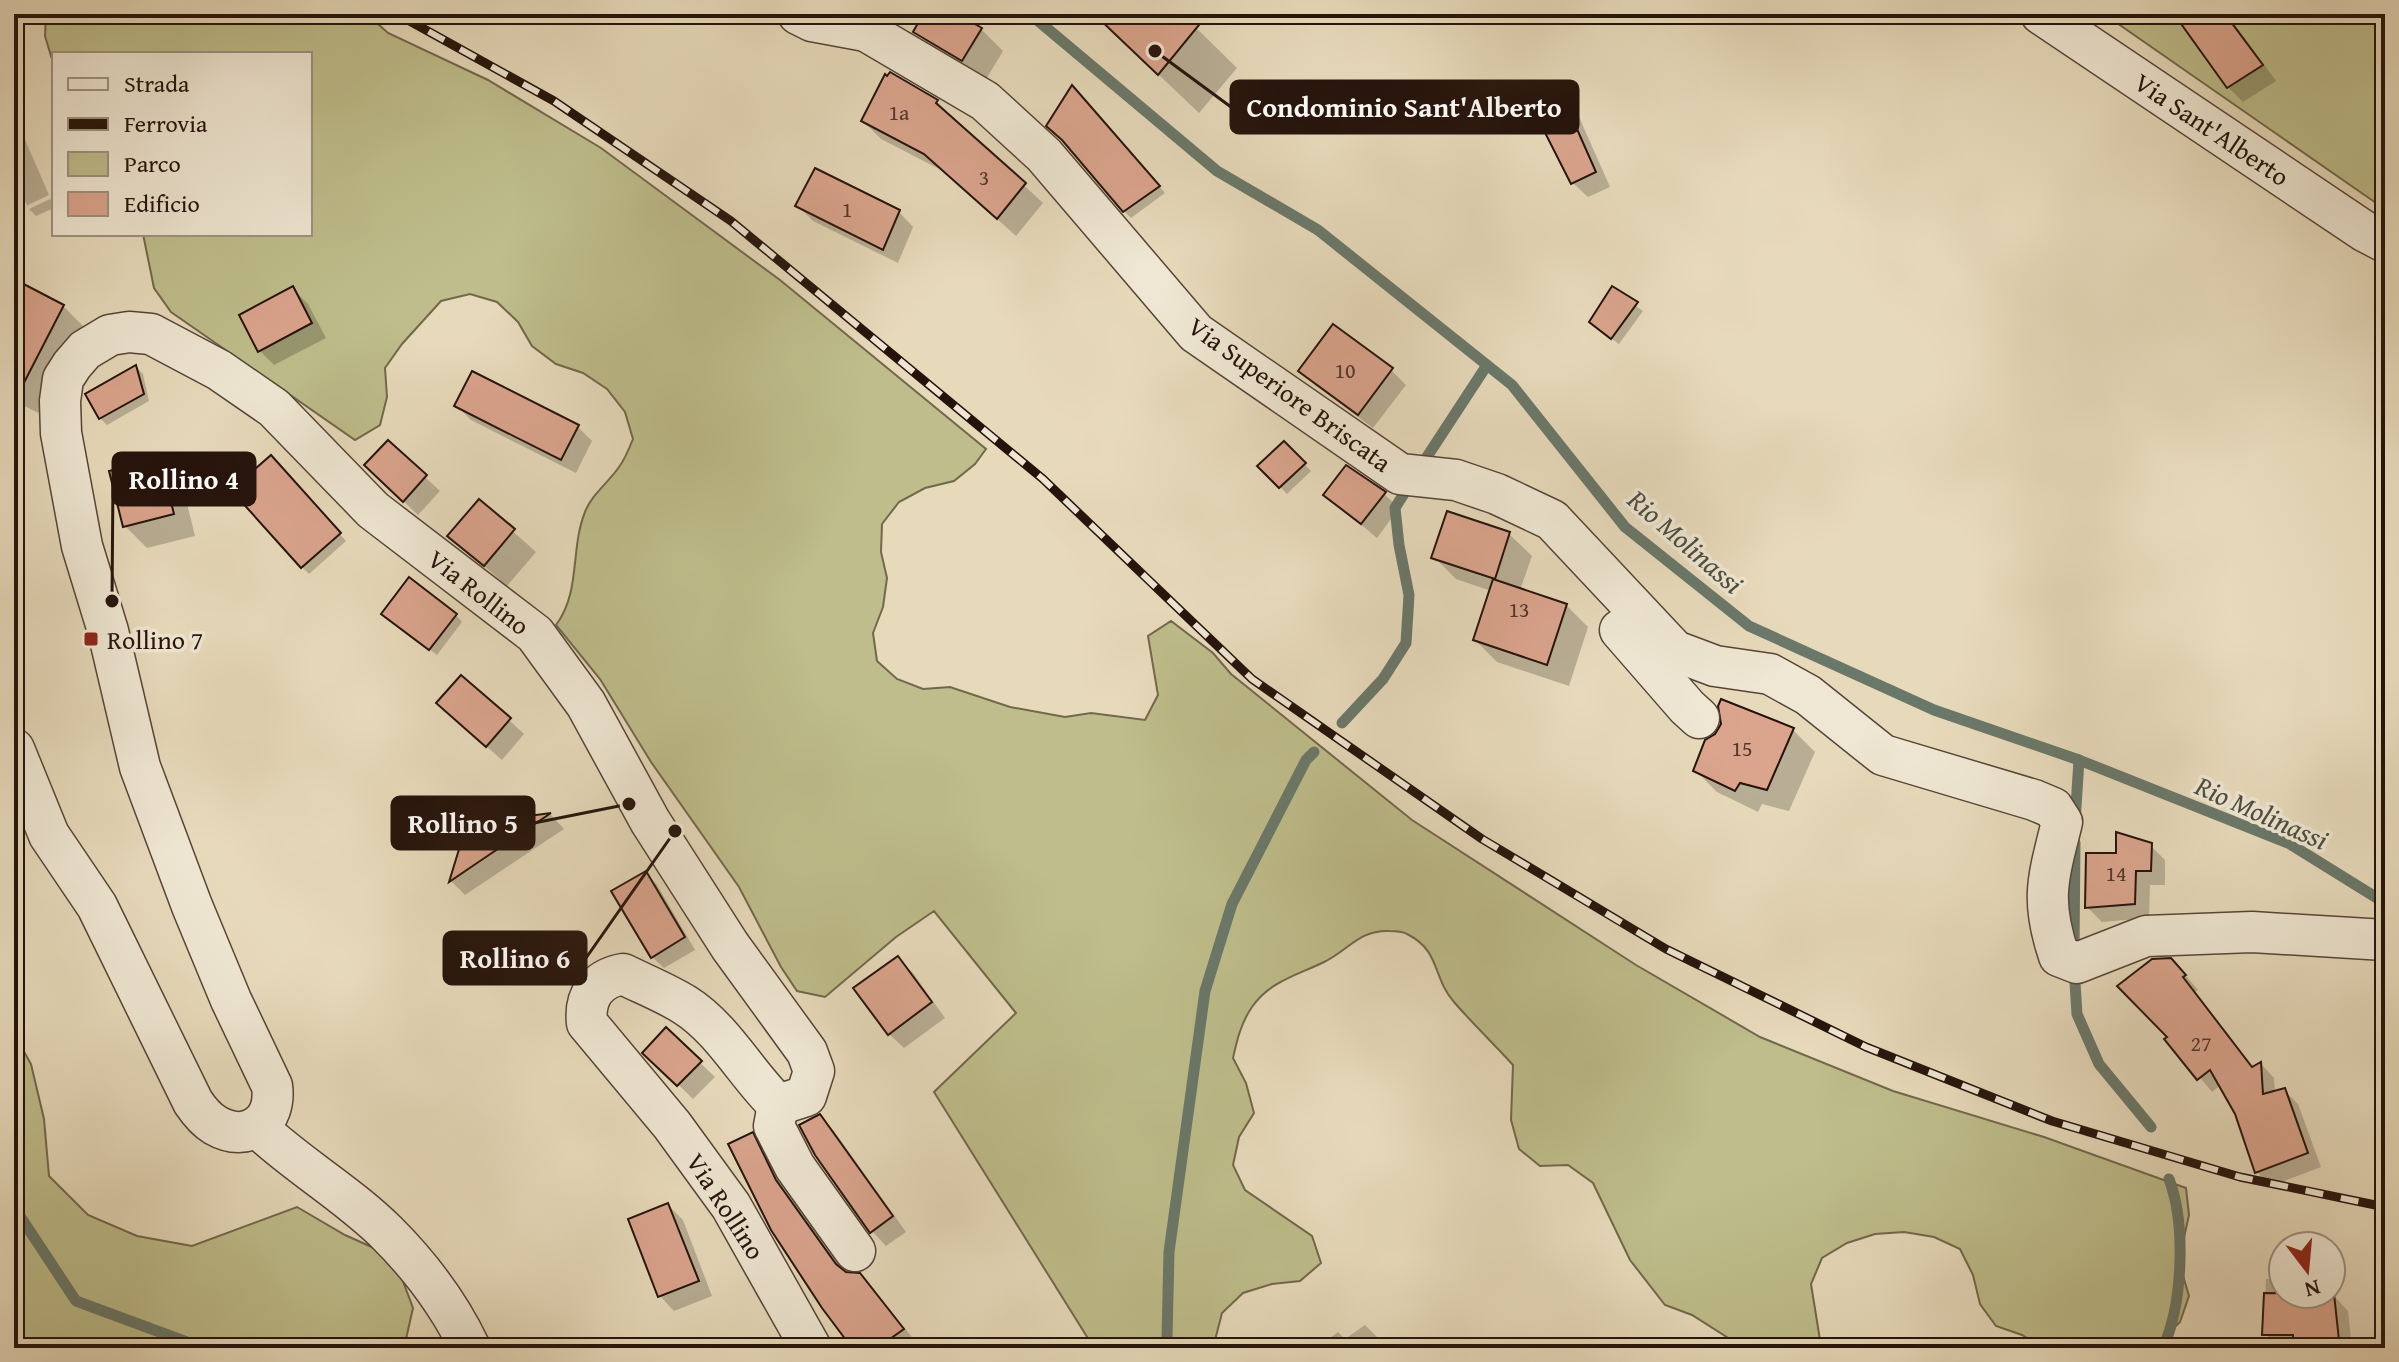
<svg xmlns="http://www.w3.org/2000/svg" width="2399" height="1362" viewBox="0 0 2399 1362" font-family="'Gentium Book Plus',serif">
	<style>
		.green { fill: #bebd8b; stroke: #72684b; stroke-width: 2 }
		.shadow { fill: #0003 }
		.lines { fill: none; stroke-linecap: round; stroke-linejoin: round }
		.stream { stroke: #6a786a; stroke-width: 11 }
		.building { fill: #daa48d; stroke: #25130b; stroke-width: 2 }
		.minor-casing { stroke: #564537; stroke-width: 43 }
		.minor { stroke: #efe7d3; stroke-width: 40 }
		.rail-casing { stroke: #25130b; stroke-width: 9 }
		.rail { stroke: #efe7d3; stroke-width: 6; stroke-dasharray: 18; stroke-linecap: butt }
		.poi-dot { fill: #8f2418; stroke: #efe7d3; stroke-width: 3 }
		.labels { text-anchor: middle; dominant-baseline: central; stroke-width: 7; stroke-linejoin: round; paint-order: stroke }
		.number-label { font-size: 22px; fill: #52372c }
		.street-label { font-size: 26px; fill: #25130b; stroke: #efe7d3 }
		.poi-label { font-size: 26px; fill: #25130b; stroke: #efe7d3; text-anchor: start }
		.water-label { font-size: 28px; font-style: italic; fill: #4d4e43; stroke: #efe7d3 }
		.leader { fill: none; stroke: #25130b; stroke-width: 3 }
		.callout-dot { fill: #25130b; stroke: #efe7d3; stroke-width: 3 }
		.callout { fill: #25130b; stroke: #25130b; stroke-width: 3 }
		.callout-label { font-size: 28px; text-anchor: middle; font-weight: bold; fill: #fff }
	</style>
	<rect width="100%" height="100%" fill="#e7dabb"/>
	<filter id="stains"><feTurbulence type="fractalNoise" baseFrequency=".0025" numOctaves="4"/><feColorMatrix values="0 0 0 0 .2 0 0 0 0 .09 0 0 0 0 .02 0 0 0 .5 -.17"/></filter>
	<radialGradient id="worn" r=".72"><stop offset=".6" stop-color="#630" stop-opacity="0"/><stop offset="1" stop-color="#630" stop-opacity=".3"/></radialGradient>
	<g class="green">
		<path d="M46,14H377L378,24L388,33L488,80L601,148L780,280L986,449L975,464L954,481L925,488L899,502L882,524L881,552L887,578L883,607L873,633L877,661L897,679L923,689L950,687L1010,707L1065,717L1091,713L1145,720L1158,695L1148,636L1171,621L1213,653L1231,674L1412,820L1636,965L1760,1037L1893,1091L2044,1137L2186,1188L2189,1215L2183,1242L2181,1269L2189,1296L2180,1322L2160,1341L2157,1348H2044L2022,1335L1996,1326L1980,1304L1973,1275L1960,1249L1934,1237L1904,1232L1875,1234L1847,1243L1822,1258L1811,1284L1820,1340L1825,1348H1744L1692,1315L1665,1305L1630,1260L1593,1183L1568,1165L1540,1166L1519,1149L1511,1120L1513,1065C1494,1044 1473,1024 1454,1002C1432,977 1441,951 1407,934C1402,931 1395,931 1389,931C1358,930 1348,951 1324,962C1298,975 1270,981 1252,1007C1241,1023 1237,1040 1233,1058L1246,1083L1254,1113L1239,1137L1233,1165L1245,1190L1312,1236L1321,1263L1300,1281L1272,1284L1243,1293L1222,1313L1213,1348H1094L934,1092L1016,1013L934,911L896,937L825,997L797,991L781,967L739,887L651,762L600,679L556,625C581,592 570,549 585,512C591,495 609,482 619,467C625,459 629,449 633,439L625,412L607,389L583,373L556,364L532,346L518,322L497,302L470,294L441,301L402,344L385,368L387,397L380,425L355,440L171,312L154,288L143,234H310V54H54V66L45,36Z"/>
		<path d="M2104,14H2385V208L2376,203Z"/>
		<path d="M14,1034L31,1064L44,1119L49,1176L88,1215L137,1236L192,1246L297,1207L345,1235L394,1257L413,1308L404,1348H14Z"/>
	</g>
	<g class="shadow">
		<path d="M925,14H953L981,29L1003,51L985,81L937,53L915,31Z"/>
		<path d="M1095,14H1182L1237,68L1199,113Z"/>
		<path d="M1619,14H1661L1662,18L1626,21Z"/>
		<path d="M2176,14H2227L2276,81L2243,102L2228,87Z"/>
		<path d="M2371,14H2385V33Z"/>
		<path d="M1079,95L1165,193L1131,218L1124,211Z"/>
		<path d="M1561,96L1576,110L1610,187L1588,197L1573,183Z"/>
		<path d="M937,102L954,121L1043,203L1016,236L945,172L881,139L863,121Z"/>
		<path d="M14,114L49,195L28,205V207L14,181Z"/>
		<path d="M50,199L54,208L36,216L29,209Z"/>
		<path d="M798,206L899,212L913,227L898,263L813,221Z"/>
		<path d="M14,284L63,306L92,335L49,418L14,401Z"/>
		<path d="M293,289L308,304L326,338L274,365L260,351Z"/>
		<path d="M1612,289L1643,311L1619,344L1598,329Z"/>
		<path d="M136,367L143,374L149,401L107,425L100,418Z"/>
		<path d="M1300,370H1391L1406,385L1373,428L1315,385Z"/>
		<path d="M457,406L578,427L592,441L576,473L471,420Z"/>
		<path d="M388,443L440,491L418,515L381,480Z"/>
		<path d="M1284,443L1311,471L1287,494L1260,466Z"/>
		<path d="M160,461L182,483L195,536L147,548L125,526Z"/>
		<path d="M278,464L346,541L309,574L302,567Z"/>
		<path d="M1384,494L1399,508L1377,538L1326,495Z"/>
		<path d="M480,502L536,552L507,586L450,536Z"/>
		<path d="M1509,534L1532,556L1520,590L1566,605L1588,627L1569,686L1497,662L1475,640L1491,591L1456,579L1434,557Z"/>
		<path d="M456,615L462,622L437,655L391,620Z"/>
		<path d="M1722,701L1793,730L1815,752L1789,811L1762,804L1758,812L1717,792L1695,770L1723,724Z"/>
		<path d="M454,718L509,720L524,734L502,760Z"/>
		<path d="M551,815L564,829L465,895L451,881L466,834L477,825Z"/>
		<path d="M2150,845L2165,860V885H2150L2149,918L2102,922L2087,907L2118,855Z"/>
		<path d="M646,873L657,885L695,950L664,968L652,957Z"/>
		<path d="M898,959L913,973L945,1018L904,1048L889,1034Z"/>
		<path d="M2185,975L2198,990L2195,992L2254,1068L2261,1064L2274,1078L2275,1093L2284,1090L2298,1104L2321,1167L2271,1186L2257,1172L2237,1113L2221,1085L2212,1092L2148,1015Z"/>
		<path d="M666,1030L715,1077L693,1099L645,1052Z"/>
		<path d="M819,1116L834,1131L906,1232L886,1246L872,1231Z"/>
		<path d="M752,1135L770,1152L794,1200L846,1274L859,1275L877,1294L920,1347L854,1348Z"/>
		<path d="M668,1205L683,1220L712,1296L674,1311L660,1296Z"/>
		<path d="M2266,1279H2283V1294L2334,1296L2348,1311L2352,1348H2274L2267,1341L2269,1332L2264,1328Z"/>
		<path d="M1365,1325L1388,1348H1316L1338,1332L1345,1339Z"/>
	</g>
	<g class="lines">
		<g class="stream">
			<path d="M1030,14L1217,171L1318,230L1512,385L1625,527L1749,626L1934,710L2079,760L2290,844L2385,903"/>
			<path d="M1419,469L1487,365"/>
			<path d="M1342,723L1383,679L1406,643L1409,595L1399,545L1395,508L1410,484"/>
			<path d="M2075,822L2079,760"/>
			<path d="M2074,946L2075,843"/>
			<path d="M2074,967L2077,1014L2099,1064L2151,1127"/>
			<path d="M14,1207L76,1301L203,1348"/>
			<path d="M1169,1348L1167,1338L1169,1252L1205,991L1232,904L1306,760L1314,752"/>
			<path d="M2163,1348C2183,1303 2186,1224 2169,1179"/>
		</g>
	</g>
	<g class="building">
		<path d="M923,14H957L982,28L962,61L913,32Z"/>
		<path d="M1094,14H1208L1158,75Z"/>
		<path d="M2174,14H2225L2263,65L2227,88Z"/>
		<path d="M890,72L938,100L936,103L1026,183L997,219L924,154L861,121L885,74L887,76Z"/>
		<path d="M1072,85L1160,186L1123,212L1062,140L1046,126Z"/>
		<path d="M1561,93L1596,172L1571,184L1532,107Z"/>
		<path d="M815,168L900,210L883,250L795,206Z"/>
		<path d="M14,279L64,305L14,402Z"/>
		<path d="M293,286L312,323L258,352L239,315Z"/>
		<path d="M1612,286L1638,302L1611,339L1589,322Z"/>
		<path d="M1333,324L1393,368L1358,415L1298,371Z"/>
		<path d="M136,365L144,394L99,419L85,394Z"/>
		<path d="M472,371L579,425L561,460L454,406Z"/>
		<path d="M388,440L427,475L403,502L364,465Z"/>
		<path d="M1284,441L1306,463L1279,488L1257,466Z"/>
		<path d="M271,455L341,533L301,568L231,490Z"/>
		<path d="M160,459L174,514L123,527L109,471Z"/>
		<path d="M1346,465L1386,492L1361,524L1323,495Z"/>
		<path d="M479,499L515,529L484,566L447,536Z"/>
		<path d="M1447,511L1510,532L1495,579L1431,558Z"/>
		<path d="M409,577L457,614L429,650L381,614Z"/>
		<path d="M1493,579L1567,604L1547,665L1473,640Z"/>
		<path d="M461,675L511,718L486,747L436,703Z"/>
		<path d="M1721,699L1794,728L1767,790L1740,783L1735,791L1693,771L1705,740L1715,734L1721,724L1718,706Z"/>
		<path d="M551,813L480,861L449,882L464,833L470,827L477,823Z"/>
		<path d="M2116,832L2152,843L2151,871H2136L2135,904L2085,908L2086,853H2116Z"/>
		<path d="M646,871L685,937L651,958L611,891Z"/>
		<path d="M898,956L932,1002L888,1035L853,988Z"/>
		<path d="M2171,958L2186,975L2183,977L2252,1067L2261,1062L2263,1094L2285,1088L2308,1153L2255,1173L2235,1114L2210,1070L2197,1080L2164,1039L2167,1037L2117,986L2152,959Z"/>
		<path d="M666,1027L702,1061L677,1086L642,1053Z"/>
		<path d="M820,1114L893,1216L870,1233L815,1155L799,1125Z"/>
		<path d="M753,1132L776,1180L836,1264L846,1272L860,1273L904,1329L877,1348H852L822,1308L771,1230L728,1144Z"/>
		<path d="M668,1203L699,1281L658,1297L628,1219Z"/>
		<path d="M2264,1293L2334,1294L2339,1340L2293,1341V1335H2262Z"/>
	</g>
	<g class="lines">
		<defs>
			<g id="minor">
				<path d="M798,14L812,21L866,31L869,14"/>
				<path d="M2041,14L2364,231L2385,242"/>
				<path d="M866,31L985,101L1044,155L1196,333L1400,474L1456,480L1497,494L1552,520L1675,651L1715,666L1770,674L1808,695L1883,755L2034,800L2053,808L2062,822C2048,879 2040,899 2059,956L2077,963L2146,936L2252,932L2385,940"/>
				<path d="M1620,630L1687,707L1699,718"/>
				<path d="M14,749L49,835L97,906L193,1102C199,1111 205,1119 215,1125C248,1144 277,1122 272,1086L231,1000L192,906L140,767L108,631L82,546L61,433L60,401L63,379L72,365L85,350L110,335L129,332L151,334L219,370L274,408L373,510L535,634L586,704L650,821L730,946L807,1052L814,1071L806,1096L778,1105C746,1074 723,1029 685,1005C666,993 643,984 623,974C597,979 584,996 587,1023L672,1125L731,1206L811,1348"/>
				<path d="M778,1105L774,1126L795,1167L855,1251"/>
				<path d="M257,1127C297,1165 348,1194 387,1233C421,1267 449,1304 470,1348"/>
			</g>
		</defs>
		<use href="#minor" class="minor-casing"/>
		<use href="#minor" class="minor"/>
		<defs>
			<path id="rail" d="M397,14L554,101L731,221L1043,479L1252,679L1482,839L1666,949L1866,1047L2052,1121L2240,1177L2385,1207"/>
		</defs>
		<use href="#rail" class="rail-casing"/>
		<use href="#rail" class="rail"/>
	</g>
	<rect class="poi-dot" x="83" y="631" width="16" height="16" rx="4"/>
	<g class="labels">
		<g class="number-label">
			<text x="899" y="112">1a</text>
			<text x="984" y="177">3</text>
			<text x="847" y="209">1</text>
			<text x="1345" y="370">10</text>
			<text x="1519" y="609">13</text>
			<text x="1742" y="748">15</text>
			<text x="2116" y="873">14</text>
			<text x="2201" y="1043">27</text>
		</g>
		<g class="street-label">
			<text transform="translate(2212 129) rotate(34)">Via Sant'Alberto</text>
			<text transform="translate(1290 394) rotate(36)">Via Superiore Briscata</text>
			<text transform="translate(479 592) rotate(38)">Via Rollino</text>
			<text transform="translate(726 1206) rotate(57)">Via Rollino</text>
		</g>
		<g class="poi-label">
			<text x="107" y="639">Rollino 7</text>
		</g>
		<g class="water-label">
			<text transform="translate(1686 541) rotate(41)">Rio Molinassi</text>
			<text transform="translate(2262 812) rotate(24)">Rio Molinassi</text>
		</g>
	</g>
	<path class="leader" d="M1155 51L1231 107M112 601L113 479M629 804L534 823M675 831L586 958"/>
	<g class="callout-dot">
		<circle cx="1155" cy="51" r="8"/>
		<circle cx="112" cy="601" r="8"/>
		<circle cx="629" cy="804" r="8"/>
		<circle cx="675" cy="831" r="8"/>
	</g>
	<g class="callout">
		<rect x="1231" y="81" width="347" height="52" rx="8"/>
		<rect x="113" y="453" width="142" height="52" rx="8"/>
		<rect x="392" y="797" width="142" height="52" rx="8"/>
		<rect x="444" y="932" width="142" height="52" rx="8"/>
	</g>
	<g class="callout-label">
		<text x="1404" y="117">Condominio Sant'Alberto</text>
		<text x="184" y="489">Rollino 4</text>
		<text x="463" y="833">Rollino 5</text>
		<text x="515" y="968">Rollino 6</text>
	</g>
	<rect width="2399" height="1362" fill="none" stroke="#e7dabb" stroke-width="48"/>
	<rect x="16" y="16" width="2367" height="1330" fill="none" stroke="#25130b" stroke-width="4"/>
	<rect x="24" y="24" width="2351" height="1314" fill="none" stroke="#25130b" stroke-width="2"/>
	<rect x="52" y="52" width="260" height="184" fill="#efe7d3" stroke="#9e9283" stroke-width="2"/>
	<rect x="68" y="78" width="40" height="12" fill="#efe7d3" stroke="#9e9283" stroke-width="2"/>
	<text x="124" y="92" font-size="24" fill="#25130b">Strada</text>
	<rect x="68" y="118" width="40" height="12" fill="#25130b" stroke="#9e9283" stroke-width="2"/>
	<text x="124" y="132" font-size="24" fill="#25130b">Ferrovia</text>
	<rect x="68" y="152" width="40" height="24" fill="#bebd8b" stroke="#9e9283" stroke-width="2"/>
	<text x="124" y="172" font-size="24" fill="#25130b">Parco</text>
	<rect x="68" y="192" width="40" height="24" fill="#daa48d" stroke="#9e9283" stroke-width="2"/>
	<text x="124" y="212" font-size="24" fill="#25130b">Edificio</text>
	<g transform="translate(2307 1270) rotate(164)"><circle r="38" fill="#efe7d3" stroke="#9e9283" stroke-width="2"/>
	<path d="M0-6L14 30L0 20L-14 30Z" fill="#8f2418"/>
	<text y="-12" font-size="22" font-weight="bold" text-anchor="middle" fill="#25130b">N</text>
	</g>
	<rect width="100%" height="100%" filter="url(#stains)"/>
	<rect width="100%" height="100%" fill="url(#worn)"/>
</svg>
